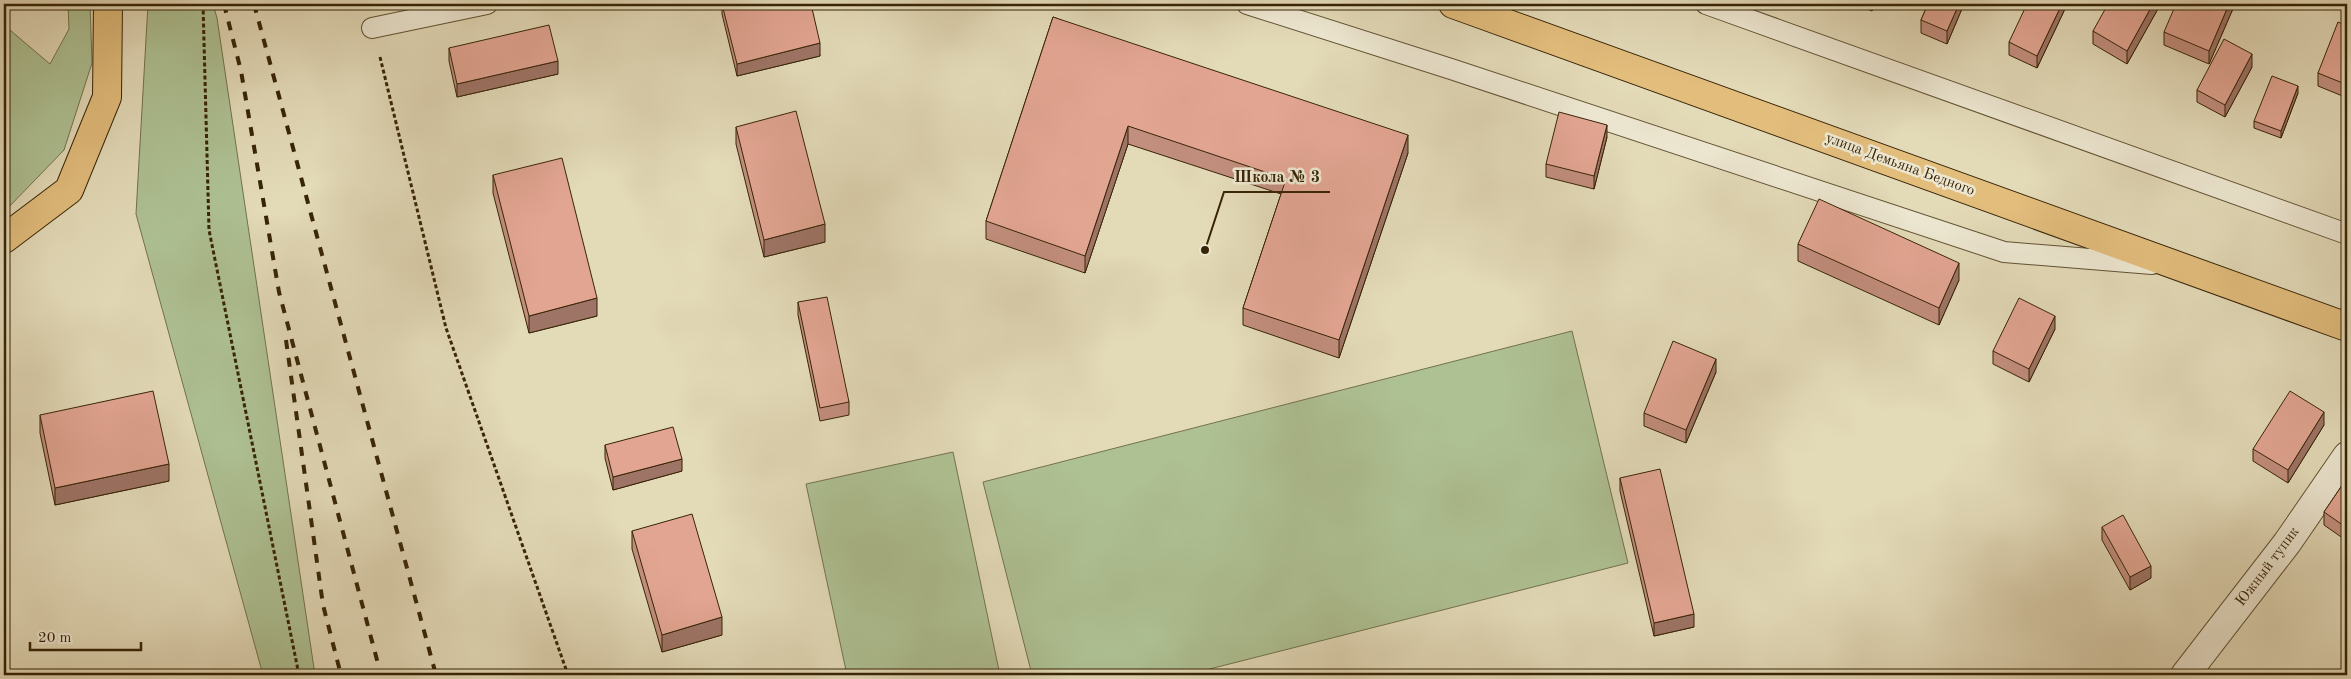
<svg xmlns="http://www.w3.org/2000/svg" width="2351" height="679" viewBox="0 0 2351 679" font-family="'Old Standard TT',serif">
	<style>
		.green { fill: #aec193; stroke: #72724d }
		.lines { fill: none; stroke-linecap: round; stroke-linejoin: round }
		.service-casing { stroke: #625233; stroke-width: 22 }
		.minor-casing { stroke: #625233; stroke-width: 30 }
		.primary-casing { stroke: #372407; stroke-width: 30 }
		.path { stroke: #372407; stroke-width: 3; stroke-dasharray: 4 2.5; stroke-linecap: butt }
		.service { stroke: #ede7d1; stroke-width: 20 }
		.minor { stroke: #ede7d1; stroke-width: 28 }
		.primary { stroke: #e2bd7c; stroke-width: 28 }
		.rail { stroke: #372407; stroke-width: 4; stroke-dasharray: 9 9; stroke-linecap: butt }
		.wall { fill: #c28e7e; stroke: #372407 }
		.shaded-wall { fill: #9e7466; stroke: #372407 }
		.building { fill: #e2a592; stroke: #372407 }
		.labels { text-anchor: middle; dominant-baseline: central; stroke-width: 5; stroke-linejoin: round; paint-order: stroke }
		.street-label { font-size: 15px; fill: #372407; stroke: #ede7d1 }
		.leader { fill: none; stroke: #372407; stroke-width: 2 }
		.callout-dot { fill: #372407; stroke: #ede7d1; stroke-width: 2 }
		.callout-label { font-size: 16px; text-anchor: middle; font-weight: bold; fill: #372407; stroke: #ede7d1; stroke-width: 5; stroke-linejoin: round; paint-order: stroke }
	</style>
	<rect width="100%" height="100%" fill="#e3dab8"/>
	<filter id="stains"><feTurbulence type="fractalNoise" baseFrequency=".004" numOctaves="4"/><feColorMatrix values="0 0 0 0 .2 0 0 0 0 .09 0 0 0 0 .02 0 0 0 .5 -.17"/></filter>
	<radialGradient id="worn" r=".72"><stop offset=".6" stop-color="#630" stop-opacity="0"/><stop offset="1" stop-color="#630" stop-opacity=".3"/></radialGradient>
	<g class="green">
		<path d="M68,4H90L92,63L64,150L4,212V25L50,64L69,29Z"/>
		<path d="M148,4H213L217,18L315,675H263L136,214Z"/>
		<path d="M1572,331L1628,563L1186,675H1032L983,482Z"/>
		<path d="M953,452L1000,675H847L806,484Z"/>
	</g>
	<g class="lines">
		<defs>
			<g id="service">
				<path d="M1247,4L1451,69L2004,252L2152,264"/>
				<path d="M1706,4L2347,234"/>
				<path d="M372,28L487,4"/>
			</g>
			<path id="minor" d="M2185,675L2287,543L2347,456"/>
			<g id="primary">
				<path d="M1453,4L2347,327"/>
				<path d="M4,239L69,190L107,97L108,4"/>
			</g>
		</defs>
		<use href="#service" class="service-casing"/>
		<use href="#minor" class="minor-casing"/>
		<use href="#primary" class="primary-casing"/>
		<g class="path">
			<path d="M203,4L209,230L299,675"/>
			<path d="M380,57L446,328L568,675"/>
		</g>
		<use href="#service" class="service"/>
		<use href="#minor" class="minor"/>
		<use href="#primary" class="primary"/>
		<g class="rail">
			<path d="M224,4L241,71L279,292L381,675"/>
			<path d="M254,4L436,675"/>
			<path d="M286,340L323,605L341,675"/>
		</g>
	</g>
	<g class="wall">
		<path d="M722,4H811L820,56L737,76L722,14Z"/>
		<path d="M1855,4H1875L1872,11Z"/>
		<path d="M1928,4H1964L1947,44L1921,33V20Z"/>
		<path d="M2064,4V11L2037,68L2009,55V42Z"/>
		<path d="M2159,4V7L2127,64L2093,44V31Z"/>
		<path d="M2235,4L2209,64L2164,45V32Z"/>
		<path d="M1053,17L1408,153L1339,358L1243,325V308L1281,194L1128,144L1085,273L986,239V221Z"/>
		<path d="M2347,26V92L2345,97L2318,86V73Z"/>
		<path d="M449,48L558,74L457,97L449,61Z"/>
		<path d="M2252,67L2225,117L2197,102V90Z"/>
		<path d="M2298,93L2281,138L2254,128V121Z"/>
		<path d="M736,127L825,242L764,257L736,144Z"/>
		<path d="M1607,137L1594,189L1546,177V164Z"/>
		<path d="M493,175L597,316L529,333L493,193Z"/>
		<path d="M1798,244L1959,280L1939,325L1798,261Z"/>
		<path d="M798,302L849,402V415L820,421L798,315Z"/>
		<path d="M2055,329L2029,382L1993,364V351Z"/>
		<path d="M1716,372L1686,443L1644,426V413Z"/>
		<path d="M40,415L169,481L55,505L40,433Z"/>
		<path d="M2324,425L2288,483L2253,461V449Z"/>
		<path d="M605,445L682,471L613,490L605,458Z"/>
		<path d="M1620,478L1694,627L1654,636L1620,491Z"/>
		<path d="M2347,478V541L2324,525V512Z"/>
		<path d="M2102,527L2151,578L2130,590L2102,540Z"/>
		<path d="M632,531L722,635L662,652L632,549Z"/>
	</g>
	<g class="shaded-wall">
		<path d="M1872,4H1875L1872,11Z"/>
		<path d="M1959,4H1964L1947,44V31Z"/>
		<path d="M2062,4H2064V11L2037,68V56Z"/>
		<path d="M2153,4H2159V7L2127,64V51Z"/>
		<path d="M2229,4H2235L2209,64V51Z"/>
		<path d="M820,43V56L737,76V64Z"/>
		<path d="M2252,54V67L2225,117V105Z"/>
		<path d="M558,61V74L457,97V84Z"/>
		<path d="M2347,80V92L2345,97V84Z"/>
		<path d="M2298,86V93L2281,138V131Z"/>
		<path d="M1607,125V137L1594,189V176Z"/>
		<path d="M1128,126V144L1085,273V256Z"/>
		<path d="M1408,135V153L1339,358V340Z"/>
		<path d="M825,224V242L764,257V240Z"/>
		<path d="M1959,263V280L1939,325V308Z"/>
		<path d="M597,298V316L529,333V316Z"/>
		<path d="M2055,316V329L2029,382V369Z"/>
		<path d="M1716,359V372L1686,443V430Z"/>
		<path d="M2324,412V425L2288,483V470Z"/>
		<path d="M682,459V471L613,490V477Z"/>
		<path d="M169,464V481L55,505V488Z"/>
		<path d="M2151,566V578L2130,590V577Z"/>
		<path d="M1694,614V627L1654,636V623Z"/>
		<path d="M722,617V635L662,652V635Z"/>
	</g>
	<g class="building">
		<path d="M722,4H811L820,43L737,64Z"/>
		<path d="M1928,4H1959L1947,31L1921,20Z"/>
		<path d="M2027,4H2062L2037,56L2009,42Z"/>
		<path d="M2108,4H2153L2127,51L2093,31Z"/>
		<path d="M2176,4H2229L2209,51L2164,32Z"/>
		<path d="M1053,17L1408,135L1339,340L1243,308L1286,179L1128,126L1085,256L986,221Z"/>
		<path d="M2338,22L2347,26V80L2345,84L2318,73Z"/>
		<path d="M549,25L558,61L457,84L449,48Z"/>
		<path d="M2224,39L2252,54L2225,105L2197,90Z"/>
		<path d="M2272,76L2298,86L2281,131L2254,121Z"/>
		<path d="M796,111L825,224L764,240L736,127Z"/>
		<path d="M1559,112L1607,125L1594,176L1546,164Z"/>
		<path d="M562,158L597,298L529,316L493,175Z"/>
		<path d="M1819,199L1959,263L1939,308L1798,244Z"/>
		<path d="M827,297L849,402L820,408L798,302Z"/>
		<path d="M2019,298L2055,316L2029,369L1993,351Z"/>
		<path d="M1673,341L1716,359L1686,430L1644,413Z"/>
		<path d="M153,391L169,464L55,488L40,415Z"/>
		<path d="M2290,391L2324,412L2288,470L2253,449Z"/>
		<path d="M673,427L682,459L613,477L605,445Z"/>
		<path d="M1660,469L1694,614L1654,623L1620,478Z"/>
		<path d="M2347,478V528L2324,512Z"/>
		<path d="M692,514L722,617L662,635L632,531Z"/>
		<path d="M2123,515L2151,566L2130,577L2102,527Z"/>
	</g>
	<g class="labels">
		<g class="street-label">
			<text transform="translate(1900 165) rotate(20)">улица Демьяна Бедного</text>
			<text transform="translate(2268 567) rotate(-53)">Южный тупик</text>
		</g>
	</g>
	<path class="leader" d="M1205 250L1224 192H1330"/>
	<circle class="callout-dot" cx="1205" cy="250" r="5"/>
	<g class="callout-label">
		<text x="1277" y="182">Школа № 3</text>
	</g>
	<rect width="2351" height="679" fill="none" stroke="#e3dab8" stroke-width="20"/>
	<rect x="5" y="5" width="2341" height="669" fill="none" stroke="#372407" stroke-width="2.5"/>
	<rect x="10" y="10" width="2331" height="659" fill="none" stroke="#372407"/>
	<path d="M30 642v8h111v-8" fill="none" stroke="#372407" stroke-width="2.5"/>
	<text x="38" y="642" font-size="15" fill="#372407" stroke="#ede7d1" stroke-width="4" paint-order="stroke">20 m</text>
	<rect width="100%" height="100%" filter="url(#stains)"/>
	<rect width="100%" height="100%" fill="url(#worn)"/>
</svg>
